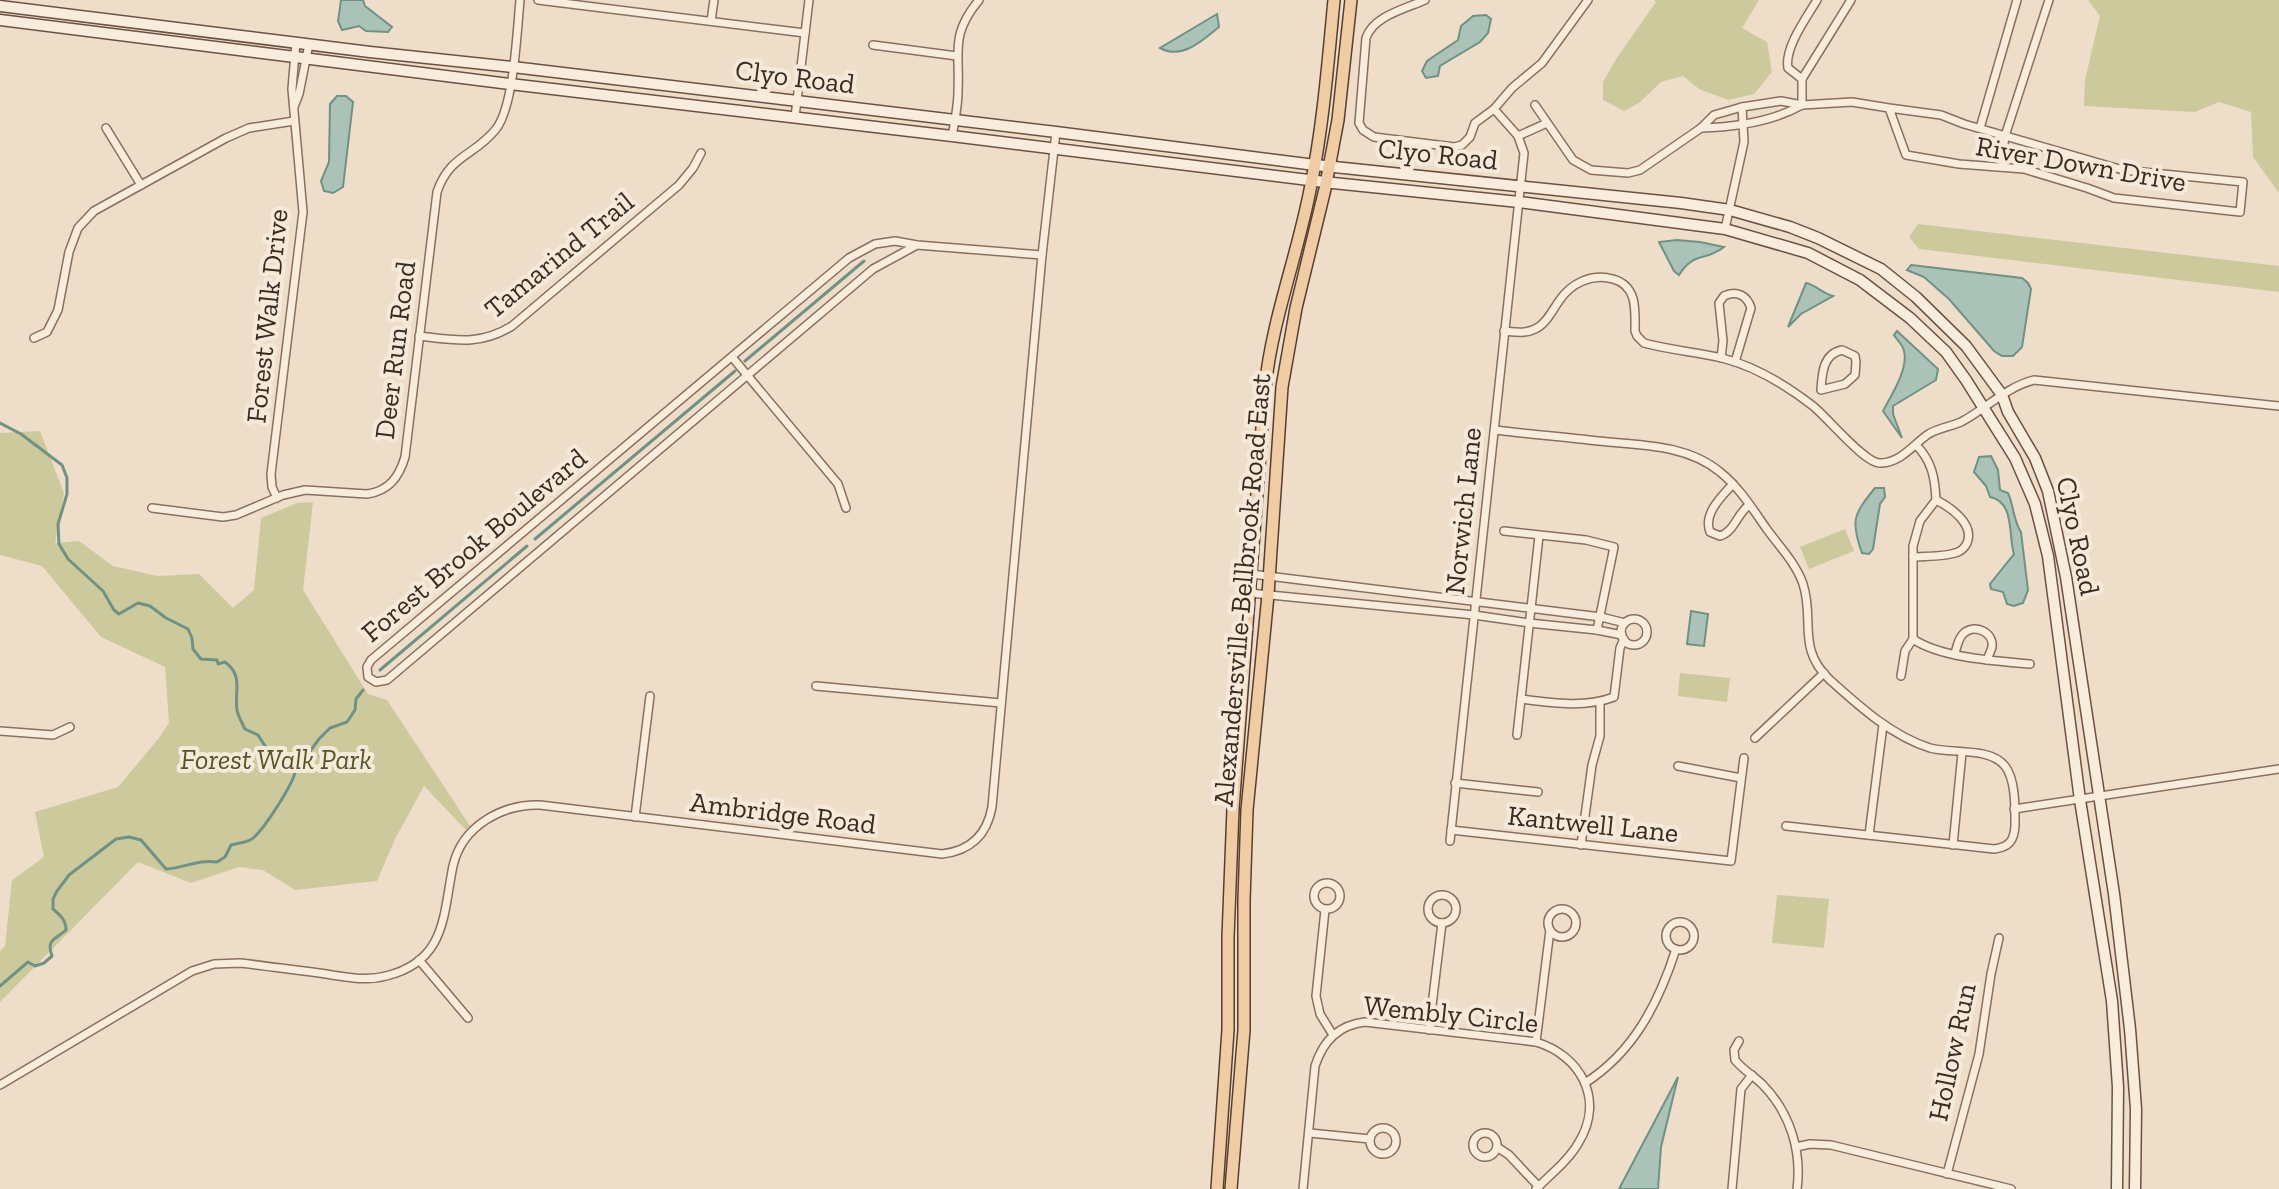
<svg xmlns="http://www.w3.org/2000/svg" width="2279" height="1189" viewBox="0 0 2279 1189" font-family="'Zilla Slab',serif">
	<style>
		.green { fill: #ccca9d }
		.water { fill: #aac2b7; stroke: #709184; stroke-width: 2 }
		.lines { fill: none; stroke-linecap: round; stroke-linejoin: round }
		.stream { stroke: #709184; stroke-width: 3 }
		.street-casing { stroke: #8a6f5e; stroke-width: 10 }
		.secondary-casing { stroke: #6c5041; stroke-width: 13 }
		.primary-casing { stroke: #583e32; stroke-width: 14 }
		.street { stroke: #f8ecdc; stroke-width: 7 }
		.secondary { stroke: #f8ecdc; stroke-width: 10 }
		.primary { stroke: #efcca3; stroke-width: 11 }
		.labels { text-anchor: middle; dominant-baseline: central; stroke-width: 8; stroke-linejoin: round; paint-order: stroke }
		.street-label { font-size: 28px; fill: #3b2a21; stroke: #f5e9d9 }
		.park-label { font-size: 28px; font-style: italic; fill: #525728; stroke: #f5e9d9 }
	</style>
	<rect width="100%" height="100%" fill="#eeddc9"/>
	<g class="green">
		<path d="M1654,0H1759L1742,28L1767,42L1772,72L1754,94L1728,100L1699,89L1683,76L1661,82L1639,103L1624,111L1603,100V82L1616,59L1656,2Z"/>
		<path d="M2088,0H2279V193L2253,157L2251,112L2219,102L2195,112L2084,106L2085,80L2100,16Z"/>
		<path d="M1918,224L2279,266V292L1919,249L1909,237Z"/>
		<path d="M40,431L64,493L55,543L79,541L113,566L157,576L199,574L233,608L254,590L261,518L297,503L313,502L303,590L368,694L387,700L470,826L466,830L424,786L395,839L377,881L295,890L263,870L239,867L191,883L138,862L0,1002V951L5,946L12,880L44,857L35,812L118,787L159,738L169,723L165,667L101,637L42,566L0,555V433Z"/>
		<path d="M1845,529L1854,551L1809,569L1800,547Z"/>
		<path d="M1680,673L1730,678L1727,702L1678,696Z"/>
		<path d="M1777,895L1829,899L1824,948L1772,943Z"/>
	</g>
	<g class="water">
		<path d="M341,0H363L365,6L392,27L388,32L366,31L359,26L342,30L338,21Z"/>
		<path d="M1217,14L1219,27C1202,41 1182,60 1160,48Z"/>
		<path d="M1486,15L1491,19L1488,33L1480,42L1440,66L1438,76L1426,78L1422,71L1427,61L1458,40L1461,26L1473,16Z"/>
		<path d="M337,96H346L353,102L343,187L333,193L324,191L321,181L329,162L330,104Z"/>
		<path d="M1677,240L1700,242L1724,247C1705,262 1694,251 1679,275L1674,271L1659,242Z"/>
		<path d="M1911,265L2022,278L2028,283L2031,289L2022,347L2013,356H2002L1994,351L1949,299L1924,277L1907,270Z"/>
		<path d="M1806,283C1816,285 1822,293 1833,296L1801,314L1788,327Z"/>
		<path d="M1897,331L1938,369L1936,380L1893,406V414L1902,438L1883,411C1891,396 1909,368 1904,351C1903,345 1897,340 1894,335Z"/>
		<path d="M1991,456L1998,470L2000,490L2008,493C2014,506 2013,520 2021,532L2028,590L2023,603L2014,606L2007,604L2003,592L1991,589L1990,584L2014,554C2008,535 2015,502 1990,497L1986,486L1974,472L1979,457Z"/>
		<path d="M1875,488H1884L1885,497L1880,504L1873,549L1869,554L1862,553C1850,520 1854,514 1875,488Z"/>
		<path d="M1691,611L1708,614L1704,646L1687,644Z"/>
		<path d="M1678,1077L1661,1147L1658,1189H1619Z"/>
	</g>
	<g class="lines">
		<g class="stream">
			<path d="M745,361L864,261"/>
			<path d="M0,423L21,434L62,465L67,478V494L58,524L59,544L68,559L103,591L114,610L119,614L138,603L150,606L166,618L188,629L192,638L193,649L201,659L217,660L218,664L225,662C244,676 234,691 237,710C238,716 242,723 245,729L258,735L265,746L295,772C293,784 261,835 250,840C245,843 237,843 231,845L225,857L217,862C199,859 184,868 166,869L141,840L129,837L116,839L69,875L57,891L53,899V909C60,915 66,920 66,930C55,940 46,939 52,956L44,963L35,966L28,962L0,986"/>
			<path d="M535,539L735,371"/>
			<path d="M380,670L527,546"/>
			<path d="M295,772L319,739L330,728L347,722L355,710L356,699L363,690"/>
		</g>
		<defs>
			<g id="street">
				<path d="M538,0L805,33"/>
				<path d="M1425,0C1405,9 1373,16 1366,38L1359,123L1363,130L1374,137L1454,147L1462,145L1470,137L1475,123L1494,109L1512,88L1542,63L1588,0"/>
				<path d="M711,21L714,0"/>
				<path d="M873,45L957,56"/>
				<path d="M1802,79L1788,68C1784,48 1807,17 1817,0"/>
				<path d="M1535,105L1573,160L1591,170L1628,173L1640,170L1701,128L1714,115L1742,107L1781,101L1802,105L1852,102L1889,108L1906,155L1959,164L2024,169L2087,188L2114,198L2240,212L2243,182L2123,170L1964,124L1941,115L1889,108"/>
				<path d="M1802,105V79L1851,0"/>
				<path d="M294,107L299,94L309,44"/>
				<path d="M795,117L809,0"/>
				<path d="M106,128L141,185"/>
				<path d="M1701,128C1734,127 1772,122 1802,105"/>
				<path d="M1980,128L2017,0"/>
				<path d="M952,136C955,121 958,106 958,91C960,51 950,35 979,0"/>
				<path d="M1518,136L1547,123"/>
				<path d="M2001,167L2005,136L2049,0"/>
				<path d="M1725,229L1744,142L1742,107"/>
				<path d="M917,245L873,269L387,680L376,682L368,677L367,667L371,660L849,258L875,244L895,241L917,245L1042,255"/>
				<path d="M1504,331C1515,332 1525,334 1535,329C1546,324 1552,311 1559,301C1571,283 1592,273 1613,279C1638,286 1635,311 1635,331L1637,336L1644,343C1670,350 1696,352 1722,358C1754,366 1786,385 1813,406C1828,418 1866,465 1881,463C1901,462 1912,446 1927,435C1937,428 1950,427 1961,422C1986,409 2006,387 2034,380L2279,406"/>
				<path d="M419,336C454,340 480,346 512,326L679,185L693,168L701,153"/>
				<path d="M34,338L47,332L58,310L69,252L78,228L94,211L226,138L249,128L294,121"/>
				<path d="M1842,350L1855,356L1856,362L1855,375L1845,384L1821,390C1822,373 1823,354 1842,350Z"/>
				<path d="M732,357L838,484L846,508"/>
				<path d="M1721,358L1723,341L1719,303L1724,296C1736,290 1747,295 1751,308L1735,362"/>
				<path d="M1495,430C1529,434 1563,437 1598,441C1638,445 1687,444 1720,472C1739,487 1752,508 1766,528C1778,545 1796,563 1803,584C1815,620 1796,648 1830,680C1860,707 1892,736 1930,748C1953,754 1990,747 2005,766C2016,780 2015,809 2015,826C2014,841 2009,847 1994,849L1786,826"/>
				<path d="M1916,445C1932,461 1935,478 1936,500L1920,521L1913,546V639C1941,658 1996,661 2030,664"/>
				<path d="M1733,484C1721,497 1703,514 1710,532L1720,536C1734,532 1737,514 1749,505"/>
				<path d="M277,498L272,487L271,474L303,212L292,89L296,42"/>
				<path d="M152,508L223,517L236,515L283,495L305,490L367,494C389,491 399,477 405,457L437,192C450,154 475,156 496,129C514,106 517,31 520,0"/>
				<path d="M1504,531L1586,540L1614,547L1597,630"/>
				<path d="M1913,557C1927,556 1946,557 1958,552C1963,550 1965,547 1967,543C1975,524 1950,507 1936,500"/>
				<path d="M1251,574L1601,617L1625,623"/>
				<path d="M1250,593L1474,615L1529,623L1597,630L1622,635"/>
				<circle cx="1634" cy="632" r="13"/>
				<path d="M1955,653C1957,647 1958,639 1963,634C1974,623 1994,632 1992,647C1991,651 1988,657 1987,660"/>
				<path d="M1901,676L1905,651L1913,639"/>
				<path d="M816,686L1001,703"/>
				<path d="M1521,699C1552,703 1585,708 1614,697L1620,648L1624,639"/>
				<path d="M0,731L53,735L70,727"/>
				<path d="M1517,735L1539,536"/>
				<path d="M1755,738L1824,673"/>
				<path d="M1678,766L1741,778"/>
				<path d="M1455,783L1538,792"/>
				<path d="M2014,809L2279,769"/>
				<path d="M635,817L650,696"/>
				<path d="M1451,830L1731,861L1744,758"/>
				<path d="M1869,835L1883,725"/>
				<path d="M1450,841L1524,153L1518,136L1494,109"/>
				<path d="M1581,845L1592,765L1600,736V702"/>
				<path d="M1953,845L1962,753"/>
				<circle cx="1327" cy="896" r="13"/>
				<circle cx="1442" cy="909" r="14"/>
				<circle cx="1562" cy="923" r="14"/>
				<path d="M1325,910L1316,996L1320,1014L1333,1035"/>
				<circle cx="1680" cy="936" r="14"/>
				<path d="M419,960L468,1018"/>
				<path d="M1429,1030L1442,923"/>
				<path d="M1739,1041L1734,1050L1735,1060C1743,1070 1754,1076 1763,1085C1790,1113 1802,1151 1797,1189"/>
				<path d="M1536,1042L1550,930"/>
				<path d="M1585,1083C1634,1052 1659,1002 1676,949"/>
				<path d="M0,1085L192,971L214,964L240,963C267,966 293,970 319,973C341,976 364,982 386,976C447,961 443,914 453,866C462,826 502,804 540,805L942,854C970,851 987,835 992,807L1042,255L1056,132"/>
				<circle cx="1383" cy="1141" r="13"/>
				<circle cx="1485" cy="1145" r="12"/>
				<path d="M1310,1133L1370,1139"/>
				<path d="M1497,1147L1509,1155L1539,1187"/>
				<path d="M1796,1147L1810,1144L1831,1145L2011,1189"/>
				<path d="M1947,1174L1979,1054L1991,974L1999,938"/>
				<path d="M1303,1189L1315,1066C1323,1041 1338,1025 1365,1022L1536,1042C1580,1055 1605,1099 1579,1142C1569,1160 1551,1174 1536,1189"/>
				<path d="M1732,1189L1741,1089L1752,1075"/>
			</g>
			<g id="secondary">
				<path d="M0,6L370,52L513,67L1056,132L1315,165L1681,203L1730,210L1790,227L1818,238L1881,269L1916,297L1966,346L2002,395L2008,412L2035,458L2048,491L2066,577L2114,894L2130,1029L2136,1109L2135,1189"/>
				<path d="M0,20L510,84L952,136L1333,183L1519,202L1725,229L1808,253L1860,280L1910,318L1946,352L1966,380L2015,458L2035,504L2048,556L2080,800L2112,1001L2118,1087L2117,1189"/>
			</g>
			<g id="primary">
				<path d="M1217,1189L1228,1030V937L1233,809L1265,388C1272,320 1297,257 1310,190C1323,127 1328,63 1334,0"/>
				<path d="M1231,1189L1244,1030V900L1247,810L1268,595L1282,387L1296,308L1325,189L1338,120L1351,0"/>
			</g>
		</defs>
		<use href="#street" class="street-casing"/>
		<use href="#secondary" class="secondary-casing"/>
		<use href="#primary" class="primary-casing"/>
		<use href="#street" class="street"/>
		<use href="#secondary" class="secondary"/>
		<use href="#primary" class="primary"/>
	</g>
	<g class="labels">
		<g class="street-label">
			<text transform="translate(795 77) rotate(7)">Clyo Road</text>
			<text transform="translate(1438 154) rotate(6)">Clyo Road</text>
			<text transform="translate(2081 164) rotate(10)">River Down Drive</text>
			<text transform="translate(559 255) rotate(-39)">Tamarind Trail</text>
			<text transform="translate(267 316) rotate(-84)">Forest Walk Drive</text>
			<text transform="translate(395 350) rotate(-83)">Deer Run Road</text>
			<text transform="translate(1463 511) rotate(-84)">Norwich Lane</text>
			<text transform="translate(2078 536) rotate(78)">Clyo Road</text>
			<text transform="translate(474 545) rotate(-40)">Forest Brook Boulevard</text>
			<text transform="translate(1242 590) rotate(-85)">Alexandersville-Bellbrook Road East</text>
			<text transform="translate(783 813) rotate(7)">Ambridge Road</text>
			<text transform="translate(1593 824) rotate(6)">Kantwell Lane</text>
			<text transform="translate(1451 1014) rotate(6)">Wembly Circle</text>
			<text transform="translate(1952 1052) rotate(-78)">Hollow Run</text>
		</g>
		<g class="park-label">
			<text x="276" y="759">Forest Walk Park</text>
		</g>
	</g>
</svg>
